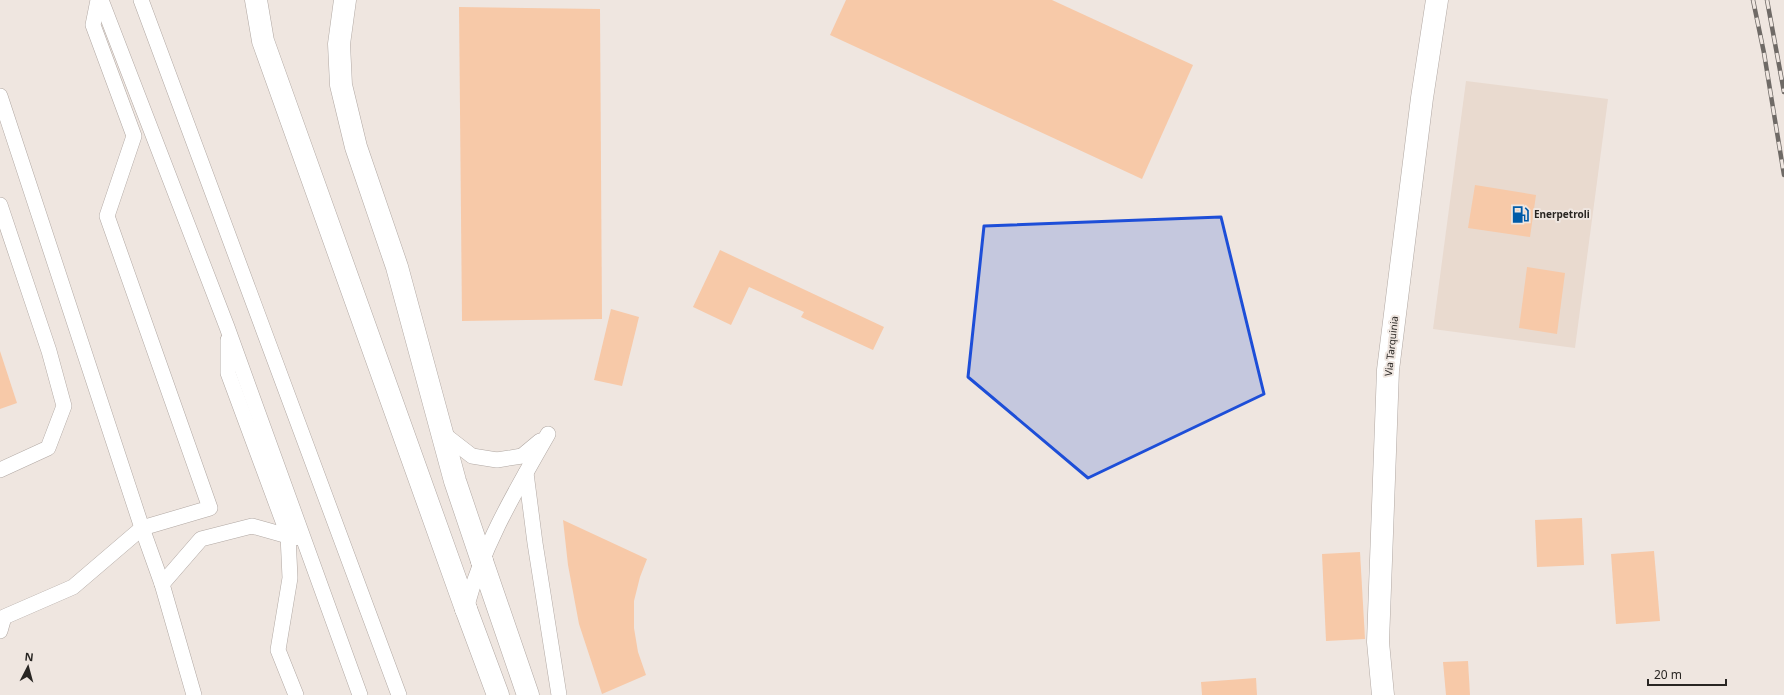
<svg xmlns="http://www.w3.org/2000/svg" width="1784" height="695" viewBox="0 0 1784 695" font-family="'Noto Sans',sans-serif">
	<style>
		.built { fill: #e9dacf }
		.building { fill: #f7c9a8 }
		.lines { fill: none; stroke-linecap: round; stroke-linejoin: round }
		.service-casing { stroke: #b1a8a3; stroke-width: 16 }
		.secondary-casing { stroke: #b1a8a3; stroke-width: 23 }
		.primary-casing { stroke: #b1a8a3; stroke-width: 23 }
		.trunk-casing { stroke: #b1a8a3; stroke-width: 23 }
		.service { stroke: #fff; stroke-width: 15 }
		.secondary { stroke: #fff; stroke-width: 22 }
		.primary { stroke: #fff; stroke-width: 22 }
		.trunk { stroke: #fff; stroke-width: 22 }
		.rail-casing { stroke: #6f6a66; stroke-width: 4.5 }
		.rail { stroke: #efe6e0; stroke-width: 3; stroke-dasharray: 9; stroke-linecap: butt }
		.marked { fill: #1d4ed8; fill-opacity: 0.2; stroke: #1d4ed8; stroke-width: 3; stroke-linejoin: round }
		.labels { text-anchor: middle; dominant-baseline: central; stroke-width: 4; stroke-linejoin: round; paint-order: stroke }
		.poi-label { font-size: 10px; font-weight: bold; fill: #292623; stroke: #efe6e0; text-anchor: start }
		.street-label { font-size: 10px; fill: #292623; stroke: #efe6e0 }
	</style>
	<rect width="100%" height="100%" fill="#efe6e0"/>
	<path class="built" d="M1466,81L1608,99L1575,348L1433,329Z"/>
	<g class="building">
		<path d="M846,0H1052L1193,65L1142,179L830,35Z"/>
		<path d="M459,7L600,9L602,319L462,321Z"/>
		<path d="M1475,185L1536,195L1530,237L1468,228Z"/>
		<path d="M720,250L884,327L873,350L801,317L804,312L749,287L731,325L693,307Z"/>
		<path d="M1527,267L1565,273L1557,334L1519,328Z"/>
		<path d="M611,309L639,317L622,386L594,380Z"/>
		<path d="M0,351L17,403L0,409Z"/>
		<path d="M1582,518L1584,565L1537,567L1535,520Z"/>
		<path d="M563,520L647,559L640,577L634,601V628L638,652L646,675L602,694L579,624L568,565Z"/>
		<path d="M1654,551L1660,621L1616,624L1611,554Z"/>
		<path d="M1360,552L1365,639L1326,641L1322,554Z"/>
		<path d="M1468,661L1470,695H1446L1443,662Z"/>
		<path d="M1256,678L1257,695H1202L1201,682Z"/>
	</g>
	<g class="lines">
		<defs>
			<g id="service">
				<path d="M101,0L227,327L360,695"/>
				<path d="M141,0L399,695"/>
				<path d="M0,96L142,528L162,584L194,695"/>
				<path d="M0,205L49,351L64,406L48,448L0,470"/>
				<path d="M228,340V373L288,535L290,578L278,650L296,695"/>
				<path d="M441,432L472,456L497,460L522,456L540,441"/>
				<path d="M526,473L535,543L559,695"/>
				<path d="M162,584L201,539L252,526L295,538"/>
				<path d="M466,609C482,547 516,490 548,434"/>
				<path d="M0,631L4,617L73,587L142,528L210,508L107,216L134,136L93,25L98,0"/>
			</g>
			<path id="secondary" d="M1383,695L1378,642L1388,370L1422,98L1437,0"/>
			<g id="primary">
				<path d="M482,561L528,695"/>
				<path d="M466,609L498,695"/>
			</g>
			<g id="trunk">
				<path d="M256,0L263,41L466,609"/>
				<path d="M345,0L339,44L341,85L356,147L397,267L455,481L482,561"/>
			</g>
		</defs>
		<use href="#service" class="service-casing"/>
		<use href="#secondary" class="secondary-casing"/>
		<use href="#primary" class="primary-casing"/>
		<use href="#trunk" class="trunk-casing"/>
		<use href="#service" class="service"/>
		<use href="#secondary" class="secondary"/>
		<use href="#primary" class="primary"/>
		<use href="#trunk" class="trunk"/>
		<defs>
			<g id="rail">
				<path d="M1753,0L1764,53L1784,175"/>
				<path d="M1767,0L1784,92"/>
			</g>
		</defs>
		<use href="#rail" class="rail-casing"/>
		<use href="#rail" class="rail"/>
	</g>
	<path class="marked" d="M1221,217L1264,394L1088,478L968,377L984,226Z"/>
	<defs>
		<symbol id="fuel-bare" viewBox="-9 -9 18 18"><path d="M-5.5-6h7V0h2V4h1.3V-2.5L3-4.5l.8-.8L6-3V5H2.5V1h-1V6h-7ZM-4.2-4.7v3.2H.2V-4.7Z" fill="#005ba8" stroke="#efe6e0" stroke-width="2.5" paint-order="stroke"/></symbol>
	</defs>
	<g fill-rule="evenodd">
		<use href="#fuel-bare" x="1508" y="202" width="25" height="25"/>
	</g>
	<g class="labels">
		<g class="poi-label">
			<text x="1534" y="214">Enerpetroli</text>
		</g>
		<g class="street-label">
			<text transform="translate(1391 346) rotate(-84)">Via Tarquinia</text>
		</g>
	</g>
	<g transform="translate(28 667) rotate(6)" stroke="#efe6e0" stroke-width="3" paint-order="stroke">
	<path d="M0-3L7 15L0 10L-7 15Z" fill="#292623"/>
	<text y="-6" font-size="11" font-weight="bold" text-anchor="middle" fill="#292623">N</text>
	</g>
	<path d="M1648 679v6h78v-6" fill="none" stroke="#292623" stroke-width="2"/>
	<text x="1654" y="679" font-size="12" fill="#292623" stroke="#efe6e0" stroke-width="3" paint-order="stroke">20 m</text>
</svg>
